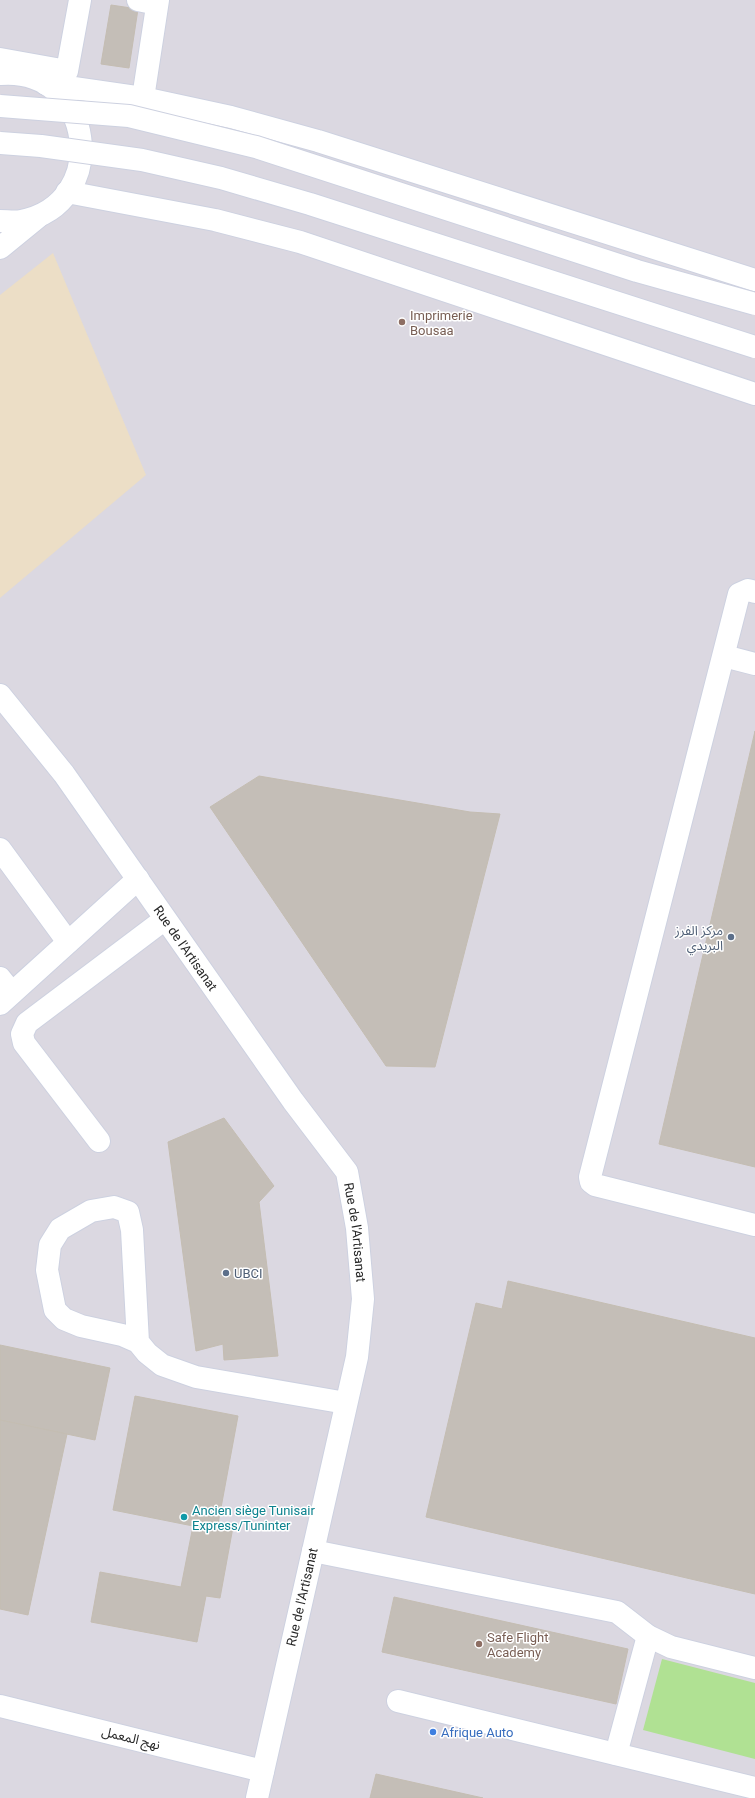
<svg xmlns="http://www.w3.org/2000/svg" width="755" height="1798" viewBox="0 0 755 1798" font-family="Roboto,'Noto Sans Arabic',sans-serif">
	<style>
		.industrial { fill: #dbd8e1 }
		.education { fill: #ecdec6 }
		.green { fill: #b0e193 }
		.building { fill: #c4beb7; stroke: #c4bdb2 }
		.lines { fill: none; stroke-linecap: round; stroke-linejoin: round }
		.minor-casing { stroke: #cdd1e0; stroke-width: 24 }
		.minor { stroke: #fff; stroke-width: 22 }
		.minor-bridge-casing { stroke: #cdd1e0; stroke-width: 24; stroke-linecap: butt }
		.minor-bridge { stroke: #fff; stroke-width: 22 }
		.education-dot { fill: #8d6e63; stroke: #fff; stroke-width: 1.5 }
		.service-dot { fill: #5c6f8a; stroke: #fff; stroke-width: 1.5 }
		.culture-dot { fill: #0f9aa8; stroke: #fff; stroke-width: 1.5 }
		.shop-dot { fill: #3f7fe0; stroke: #fff; stroke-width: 1.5 }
		.labels { text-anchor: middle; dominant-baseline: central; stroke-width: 3; stroke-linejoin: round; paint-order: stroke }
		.education-label { font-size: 13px; fill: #785e54; stroke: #fff; text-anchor: start }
		.service-label { font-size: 13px; fill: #4e5e75; stroke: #fff; text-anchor: end }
		.street-label { font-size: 13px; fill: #262626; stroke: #fff }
		.culture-label { font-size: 13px; fill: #0d838f; stroke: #fff; text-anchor: start }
		.shop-label { font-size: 13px; fill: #366cbe; stroke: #fff; text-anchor: start }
	</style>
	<rect width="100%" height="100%" fill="#eae1d7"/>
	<rect class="industrial" x="0" y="0" width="755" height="1798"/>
	<path class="education" d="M53,253L146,475L0,598V295Z"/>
	<path class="green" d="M662,1659L755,1683V1759L643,1730Z"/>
	<g class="building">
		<path d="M111,5L138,9L129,68L101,64Z"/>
		<path d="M755,731V1167L659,1144Z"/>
		<path d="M259,776L470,812L500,814L435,1067L386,1066L210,807Z"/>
		<path d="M224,1118L274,1186L259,1202L278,1356L224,1360L223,1344L196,1351L168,1142Z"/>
		<path d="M508,1281L755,1338V1594L426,1517L476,1303L502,1309Z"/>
		<path d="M0,1345L110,1368L95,1440L0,1420Z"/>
		<path d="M135,1396L238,1416L218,1524L233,1527L220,1598L206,1596L197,1642L91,1622L100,1572L181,1587L193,1526L113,1510Z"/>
		<path d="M0,1420L67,1434L28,1615L0,1609Z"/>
		<path d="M394,1597L628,1649L616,1704L382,1652Z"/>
		<path d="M376,1774L483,1798H370Z"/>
	</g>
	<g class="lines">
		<defs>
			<g id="minor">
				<path d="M138,0L157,4"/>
				<path d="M0,59L67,71L80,0"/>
				<path d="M0,74C95,66 112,204 21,221C15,222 7,221 0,221"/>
				<path d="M46,84L143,98L231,117L318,141L755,280"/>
				<path d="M143,98L158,0"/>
				<path d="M67,192L215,220L300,242L755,394"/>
				<path d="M0,248L38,217"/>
				<path d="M755,592L748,590L739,594L590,1177L591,1182L595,1185L755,1225"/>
				<path d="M724,656L755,664"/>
				<path id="s1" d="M0,695L64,774L293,1101L347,1172L357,1228L363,1299L357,1357L257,1798"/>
				<path d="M0,849L68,942"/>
				<path d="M0,978L12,993"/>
				<path d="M0,1004L138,879"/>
				<path d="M99,1141L24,1043L22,1034L27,1023L165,919"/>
				<path d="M138,1342L132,1230L128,1212L114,1207L91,1211L60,1229L50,1245L47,1270L55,1310L64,1319L81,1326L122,1335L138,1342L147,1353L162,1365L196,1377L346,1403"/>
				<path d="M313,1551L617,1612L648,1636L671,1647L755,1668"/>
				<path d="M398,1701L755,1788"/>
				<path d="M0,1706L263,1771"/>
				<path d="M616,1754L648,1636"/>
			</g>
		</defs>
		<use href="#minor" class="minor-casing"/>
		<use href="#minor" class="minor"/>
		<defs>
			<g id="minor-bridge">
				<path d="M0,106L129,116L256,147L637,271L755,304"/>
				<path d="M0,143L41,146L142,160L221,178L310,204L755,347"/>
			</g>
		</defs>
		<use href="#minor-bridge" class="minor-bridge-casing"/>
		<use href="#minor-bridge" class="minor-bridge"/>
	</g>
	<g class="education-dot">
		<circle cx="402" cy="322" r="4"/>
		<circle cx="479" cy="1644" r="4"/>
	</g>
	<g class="service-dot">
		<circle cx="731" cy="937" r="4"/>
		<circle cx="226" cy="1273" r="4"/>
	</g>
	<circle class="culture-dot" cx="184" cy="1517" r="4"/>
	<circle class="shop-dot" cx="433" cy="1732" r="4"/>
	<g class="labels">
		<g class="education-label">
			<text x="410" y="315">Imprimerie<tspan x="410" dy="15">Bousaa</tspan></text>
			<text x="487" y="1637">Safe Flight<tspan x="487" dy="15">Academy</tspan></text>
		</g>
		<g class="service-label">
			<text x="723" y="930">مركز الفرز<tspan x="723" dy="15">البريدي</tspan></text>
			<text x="234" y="1273" text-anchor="start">UBCI</text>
		</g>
		<g class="street-label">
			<text stroke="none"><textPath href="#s1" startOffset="314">Rue de l'Artisanat</textPath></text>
			<text stroke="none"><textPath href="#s1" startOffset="651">Rue de l'Artisanat</textPath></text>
			<text transform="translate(302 1597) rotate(-77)">Rue de l'Artisanat</text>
			<text transform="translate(131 1738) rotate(14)">نهج المعمل</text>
		</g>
		<g class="culture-label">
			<text x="192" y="1510">Ancien siège Tunisair<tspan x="192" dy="15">Express/Tuninter</tspan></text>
		</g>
		<g class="shop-label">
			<text x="441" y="1732">Afrique Auto</text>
		</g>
	</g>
</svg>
